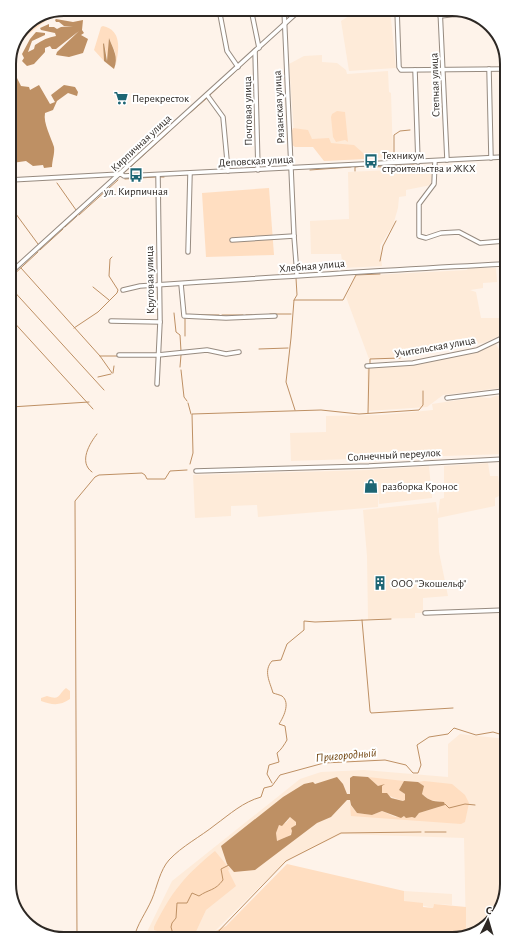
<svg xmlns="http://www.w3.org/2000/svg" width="516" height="948" viewBox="0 0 516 948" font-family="'Alegreya Sans',sans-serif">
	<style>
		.built { fill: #feebd9 }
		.green { fill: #ffdec1 }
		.water { fill: #be9064; fill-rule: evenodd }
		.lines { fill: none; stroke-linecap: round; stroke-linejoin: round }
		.stream { stroke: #be9064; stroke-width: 1 }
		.minor-casing { stroke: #978b80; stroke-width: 5.5 }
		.minor { stroke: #fff; stroke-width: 3.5 }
		.labels { text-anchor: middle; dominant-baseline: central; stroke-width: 4; stroke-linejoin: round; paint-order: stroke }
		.street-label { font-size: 11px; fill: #2d2824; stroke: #fff }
		.poi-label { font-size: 11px; fill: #2d2824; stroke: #fff; text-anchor: start }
		.water-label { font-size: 12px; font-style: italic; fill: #6d3f08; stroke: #fff }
		.rim { fill: none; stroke: #2d2824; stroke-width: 2 }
	</style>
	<rect width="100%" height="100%" fill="#fef3ea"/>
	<g class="built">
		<path d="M360,9H390L396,68L349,71L341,21Z"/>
		<path d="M322,55V62L337,63L346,70L347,74L388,71L389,92L391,93L393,157L324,161L323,146L295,147L289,64L304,56Z"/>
		<path d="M433,168L431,185L406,190V196L399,197L398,208L393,225L380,246L382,266L343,268L341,254H311L310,221L349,219L348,172Z"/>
		<path d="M468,268H496L497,282L483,283V288L470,290L476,292L481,318H500L501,335L484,343L404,350L400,359H369L346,297L355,276L467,270Z"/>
		<path d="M496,344L504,358V362L501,364V388L443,395L427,407L368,411L367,368L476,352Z"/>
		<path d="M495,396H504L505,454L291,461L290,433L326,432V416L381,415L433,410L432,404L478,397L490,398Z"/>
		<path d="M488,463L490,476H498L501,495L495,498V506L438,518L439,552L448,596L423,598V613H415V618L368,619L367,556L363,510L436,502L438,515L440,499L444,498V466Z"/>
		<path d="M429,466L432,498L379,504V488L378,507L258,517L257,505L231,506V516L195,518L193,475L369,470Z"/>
		<path d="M460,734L506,739L507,887L498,915L473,935H466L464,838L342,834L286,861L209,937L144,938L172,881L300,779L321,772L364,770L448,777V744Z"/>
		<path d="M404,891L452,894V905L434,904L433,908L403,901Z"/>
	</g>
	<g class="green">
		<path d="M62,10C44,23 24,33 13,53L25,25Z"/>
		<path d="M103,26C122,30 119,50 116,64L115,52L109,38L108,61L104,43L103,44L104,61L94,50L101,27Z"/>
		<path d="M337,111L345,112L348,142L345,140L336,142L333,137L331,117L332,114Z"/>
		<path d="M293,128L308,130L312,139L329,138L331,143L354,145L363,153L365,159L324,161L313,147H295L291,144V133Z"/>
		<path d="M269,188L274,255L206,257L202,193Z"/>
		<path d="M66,688L70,691V699C60,706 52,705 41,701V698L47,696C61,701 58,694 66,688Z"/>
		<path d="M368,777L404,781L399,790L405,794V800L403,801L382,793V786L384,785L378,786Z"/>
		<path d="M424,781L452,784L465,795L469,803L465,822L461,824L351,816L350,805L357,813L372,815L382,811L395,817L412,816L415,818L419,813L439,807L440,801L430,800L422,794L424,786L418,782Z"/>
		<path d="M291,817L296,822C295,833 287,838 277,842L276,833L279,825L286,823Z"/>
		<path d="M215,851L230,869L228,870L236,886L206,910L193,938H171L170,935L154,930V927C171,893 184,876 215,851Z"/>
		<path d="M287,864L404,891V901L423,903V907L433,908L434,904L466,907V935L207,937V935L226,926Z"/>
	</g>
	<g class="water">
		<path d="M56,19L73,22L83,20L82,30L84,33L81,35L88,39L83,53L69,57L56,55L57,52L79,31L56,49H52L50,46L45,48V52L34,64L27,66L22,61L24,58L22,54L30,39L36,32L45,33V35L32,41L28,52L34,49L35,45C42,40 49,37 56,36L55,33L41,30L40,28L49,24V27H54L57,29L61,27L73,26H64L59,22H56L55,20Z"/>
		<path d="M109,38C113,49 119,57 114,69L104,61L103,44L104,43L107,61Z"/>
		<path d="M15,78H17L21,86L29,87L30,90L39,85L50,104L55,102L51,95L64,85L75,87L78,92L77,96L68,93L57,101L53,110L45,113C43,123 51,137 54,147C55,153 52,161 52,167L44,168L43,165L33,166L26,161L12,163L10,160L9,95Z"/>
		<path d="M353,776L368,777L378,786L385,784L382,786V793H387L391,798L403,801L405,800V794L399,790L404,781L418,782L424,786L422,794C430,802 435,801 444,802L445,805L419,813L415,818L412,817L406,818L404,816L401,818L382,811L372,815L357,813L351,805L350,800H347L331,817L317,823L255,870L234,872L227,864L221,846L283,797L304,784L313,782L315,784L337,777L343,784L347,794H350V778ZM290,817L296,822V825L291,828L292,831L291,835L277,841L276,833L279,825L282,826Z"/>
	</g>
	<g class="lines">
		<g class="stream">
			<path d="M286,25L304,9"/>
			<path d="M261,48L281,29"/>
			<path d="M210,95L253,55"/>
			<path d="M190,113L207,98"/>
			<path d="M172,129L187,115"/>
			<path d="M394,159V135L400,131L410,130"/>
			<path d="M367,166L383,167"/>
			<path d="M387,166L414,165"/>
			<path d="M310,170L351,167"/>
			<path d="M355,171V167L364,166"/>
			<path d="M125,172L170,131"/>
			<path d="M160,177H164"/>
			<path d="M125,179L155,177"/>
			<path d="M57,183L76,210"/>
			<path d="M13,210L38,244"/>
			<path d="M79,215L118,180"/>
			<path d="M65,227L77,216"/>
			<path d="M40,250L63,229"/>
			<path d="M380,261L383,246L396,221"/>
			<path d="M21,268L100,356L112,373"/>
			<path d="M10,278L38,252"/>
			<path d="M10,287L104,390"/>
			<path d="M93,287L109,300"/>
			<path d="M294,300L297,295L296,278"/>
			<path d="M174,313L176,332L180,335L181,351"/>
			<path d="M270,314H291"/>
			<path d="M190,315H219"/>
			<path d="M222,315H243"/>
			<path d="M246,315H252"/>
			<path d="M10,318L93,409"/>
			<path d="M185,319V336"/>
			<path d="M74,328L98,312L117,293L118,290L109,276L110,259L112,257"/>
			<path d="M259,349L288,348"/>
			<path d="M100,356H119"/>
			<path d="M370,363V359L400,358"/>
			<path d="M180,367L181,355"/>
			<path d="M181,370L184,397L187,401"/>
			<path d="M113,373L114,366"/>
			<path d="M98,377L111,374"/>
			<path d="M188,403L191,414"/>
			<path d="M11,407L89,402"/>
			<path d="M295,410L286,382L291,338L294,300H343L356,275L380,274"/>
			<path d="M368,413L369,368"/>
			<path d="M190,464L193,453L192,414L321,410L359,414L419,410L423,405V391"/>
			<path d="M92,472C78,462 90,443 97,434"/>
			<path d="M362,620L370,711L371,713L453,708"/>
			<path d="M272,783L267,774L269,765L279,762L277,753C281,750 284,745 287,740L285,726L279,724C283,718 291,703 282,696C280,695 276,694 273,693C270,682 263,671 272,661L281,660L287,644L304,630V621L315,622L391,619"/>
			<path d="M445,804L449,808L465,804L475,805"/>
			<path d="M425,832H446"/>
			<path d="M213,937L286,861L341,833L421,832"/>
			<path d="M134,938C137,924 146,913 152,899C157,887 160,870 169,860C182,846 200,837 215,825C230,814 243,802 261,797L264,788L272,786L280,775L324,763L385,760L406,765L413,773H418L421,765L417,745L429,737L448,734L454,728L476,735L493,732L506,736"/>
			<path d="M174,938L171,927L172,923L176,918L177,903H187L192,893L199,896C209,889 215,891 223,880L221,869L229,865"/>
			<path d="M77,939L75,501L95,477L99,475L142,473L145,475L147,479H165L170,471L187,470"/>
		</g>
		<defs>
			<g id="minor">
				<path d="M219,9L227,51L238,67"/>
				<path d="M251,9L259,48"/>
				<path d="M284,9L294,236L297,275"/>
				<path d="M397,9L399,67L401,70L503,69"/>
				<path d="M440,9L447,160"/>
				<path d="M440,16L467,13"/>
				<path d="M255,51L258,170"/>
				<path d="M489,69L491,158"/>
				<path d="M415,70L418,162"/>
				<path d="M207,95L223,117L228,171"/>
				<path d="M435,161L434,184L419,204V236L426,238L441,233L459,232L480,243L504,241"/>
				<path d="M10,180L121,174L124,176L503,157"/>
				<path d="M232,240L294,236"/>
				<path d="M188,252L190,174"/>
				<path d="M10,273L301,9"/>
				<path d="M181,284L184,316L226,318L275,316"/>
				<path d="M123,290L140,286C261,278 382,270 504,264"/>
				<path d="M111,321L160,322"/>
				<path d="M119,355H158L207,350L226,354L239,352"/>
				<path d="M367,366L413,363L477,350L504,337"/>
				<path d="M157,384L160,322L158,175"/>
				<path d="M447,398L504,391"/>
				<path d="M196,471L369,466L505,459"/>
				<path d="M425,613L506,610"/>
			</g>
		</defs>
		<use href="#minor" class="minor-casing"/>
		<use href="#minor" class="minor"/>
	</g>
	<defs>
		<symbol id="supermarket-bare" viewBox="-9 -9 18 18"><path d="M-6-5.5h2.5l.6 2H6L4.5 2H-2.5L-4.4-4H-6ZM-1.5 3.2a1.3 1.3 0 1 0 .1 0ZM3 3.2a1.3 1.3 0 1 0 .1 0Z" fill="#1d6573" stroke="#fff" stroke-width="2.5" paint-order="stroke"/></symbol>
		<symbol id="bus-bare" viewBox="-9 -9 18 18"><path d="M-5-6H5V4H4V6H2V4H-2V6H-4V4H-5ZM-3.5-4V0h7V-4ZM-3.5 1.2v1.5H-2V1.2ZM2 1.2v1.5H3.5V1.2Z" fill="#1d6573" stroke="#fff" stroke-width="2.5" paint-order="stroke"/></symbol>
		<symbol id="shop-bare" viewBox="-9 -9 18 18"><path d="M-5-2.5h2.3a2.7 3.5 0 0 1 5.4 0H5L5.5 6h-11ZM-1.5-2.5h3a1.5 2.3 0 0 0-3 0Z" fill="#1d6573" stroke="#fff" stroke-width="2.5" paint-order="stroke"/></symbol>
		<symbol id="building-bare" viewBox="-9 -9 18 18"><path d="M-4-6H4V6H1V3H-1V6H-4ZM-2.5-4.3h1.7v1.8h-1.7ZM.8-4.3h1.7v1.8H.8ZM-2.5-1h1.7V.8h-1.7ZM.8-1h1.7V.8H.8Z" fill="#1d6573" stroke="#fff" stroke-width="2.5" paint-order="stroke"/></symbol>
	</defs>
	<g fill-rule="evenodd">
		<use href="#supermarket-bare" x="111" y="88" width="20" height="20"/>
		<use href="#bus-bare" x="361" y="151" width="20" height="20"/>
		<use href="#bus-bare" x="126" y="165" width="20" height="20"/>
		<use href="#shop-bare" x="361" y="476" width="20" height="20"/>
		<use href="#building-bare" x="370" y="573" width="20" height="20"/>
	</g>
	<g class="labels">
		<g class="street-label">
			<text transform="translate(435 85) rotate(-92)">Степная улица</text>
			<text transform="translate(279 107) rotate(-93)">Рязанская улица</text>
			<text transform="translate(248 111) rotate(-91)">Почтовая улица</text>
			<text transform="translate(141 143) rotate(-43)">Кирпичная улица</text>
			<text transform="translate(256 161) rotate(-3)">Деповская улица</text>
			<text transform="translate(312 266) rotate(-5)">Хлебная улица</text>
			<text transform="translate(150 280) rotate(-91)">Круговая улица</text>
			<text transform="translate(435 347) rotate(-10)">Учительская улица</text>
			<text transform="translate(394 455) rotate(-3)">Солнечный переулок</text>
		</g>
		<g class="poi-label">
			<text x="132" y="98">Перекресток</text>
			<text x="382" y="155">Техникум<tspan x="382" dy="13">строительства и ЖКХ</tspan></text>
			<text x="136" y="191" text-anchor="middle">ул. Кирпичная</text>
			<text x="382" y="486">разборка Кронос</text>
			<text x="391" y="583">ООО "Экошельф"</text>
		</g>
		<g class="water-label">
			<text transform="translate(346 755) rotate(-5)">Пригородный</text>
		</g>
	</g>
	<path d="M0 0H516V948H0ZM64 16H452A48 48 0 0 1 500 64V884A48 48 0 0 1 452 932H64A48 48 0 0 1 16 884V64A48 48 0 0 1 64 16Z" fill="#fff" fill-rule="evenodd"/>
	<path class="rim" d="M64 16H452A48 48 0 0 1 500 64V884A48 48 0 0 1 452 932H64A48 48 0 0 1 16 884V64A48 48 0 0 1 64 16Z"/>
	<g transform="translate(488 920) rotate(5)" stroke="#ffffff" stroke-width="3" paint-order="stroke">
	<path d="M0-3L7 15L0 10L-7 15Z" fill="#2d2824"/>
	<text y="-6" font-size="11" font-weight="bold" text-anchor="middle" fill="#2d2824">С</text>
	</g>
</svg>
